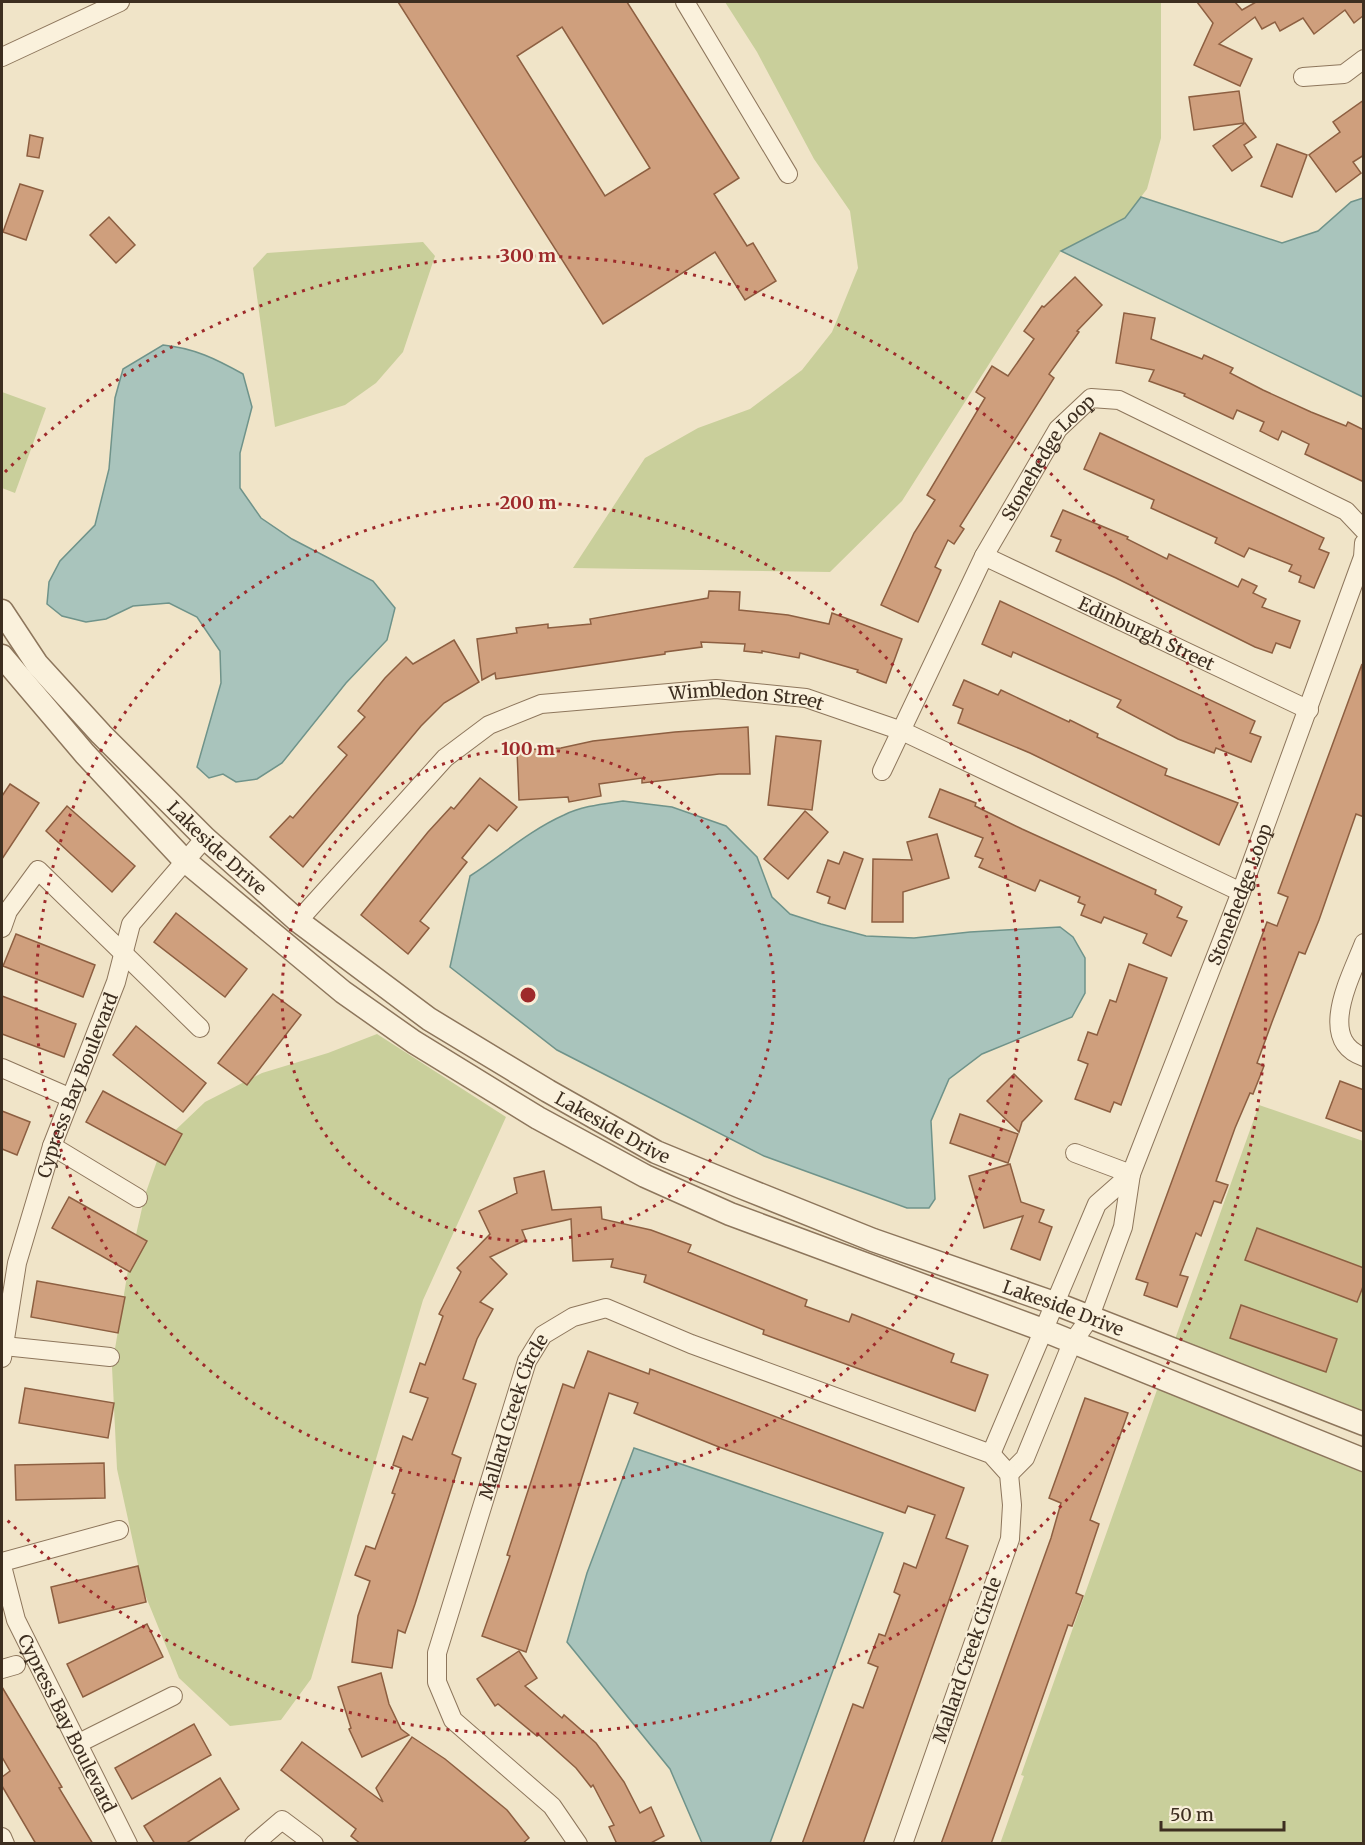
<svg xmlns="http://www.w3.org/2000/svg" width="1365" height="1845" viewBox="0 0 1365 1845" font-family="Merriweather,serif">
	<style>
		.green { fill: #c9cf9b }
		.water { fill: #a9c4bc; stroke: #6f938a; stroke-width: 1.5 }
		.building { fill: #cf9f7d; stroke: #8d5f41; stroke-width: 1.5; fill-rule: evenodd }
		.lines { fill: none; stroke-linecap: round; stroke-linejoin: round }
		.minor-casing { stroke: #8d765c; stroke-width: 20 }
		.tertiary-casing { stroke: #8d765c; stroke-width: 25 }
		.minor { stroke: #faf1dc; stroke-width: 18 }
		.tertiary { stroke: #faf1dc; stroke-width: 22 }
		.ring { fill: none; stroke: #9e2a2b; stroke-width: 3; stroke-dasharray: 3 6 }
		.labels { text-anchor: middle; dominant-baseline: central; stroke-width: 4.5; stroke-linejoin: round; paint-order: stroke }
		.street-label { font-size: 18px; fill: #3d2e20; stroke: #f7eed8 }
		.centre { fill: #9e2a2b; stroke: #f7eed8; stroke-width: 3 }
		.ring-label { font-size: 18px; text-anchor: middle; font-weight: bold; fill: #9e2a2b; stroke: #f7eed8; stroke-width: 4.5; stroke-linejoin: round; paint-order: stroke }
	</style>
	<rect width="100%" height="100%" fill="#f0e4c8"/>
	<g class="green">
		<path d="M725,2H1161V138L1147,189L1125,218L1061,251L902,501L830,572L573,568L645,458L698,428L750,409L802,370L832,332L858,268L850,211L814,159L757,52Z"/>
		<path d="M423,242L435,256L403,352L376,383L345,405L275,427L253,268L267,253Z"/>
		<path d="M2,392L46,408L15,493L2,488Z"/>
		<path d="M377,1034L506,1117L423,1300L311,1679L281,1720L230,1726L179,1678L144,1592L117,1469L112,1367L128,1270L145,1195L164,1141L205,1102L262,1073L328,1053Z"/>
		<path d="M1259,1105L1363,1141V1415L1174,1342Z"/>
		<path d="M1158,1387L1363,1469V1843L1000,1844L1024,1776L1021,1775Z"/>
	</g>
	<g class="water">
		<path d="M1141,197L1282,243L1318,231L1351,202L1363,198V397L1061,251L1125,218Z"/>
		<path d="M163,345C194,348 216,359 243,374L252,407L240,453V488L261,518L292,539L373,581L395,608L387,640L346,683L282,763L257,779L236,782L223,774L209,778L197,767L221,683L220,651L197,617L169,603L133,606L106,619L86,622L62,616L47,604L49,582L60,561L95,525L109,469L115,398L123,369Z"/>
		<path d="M623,801L672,807L726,826L757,857L772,897L790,914L821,924L866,936L914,938L970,932L1060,927L1073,937L1085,958V993L1072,1017L982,1054L949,1079L931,1121L935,1199L929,1208H907L764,1156L557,1050L450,967L470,876C501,856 530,830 564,815C582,806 603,804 623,801Z"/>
		<path d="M634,1448L883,1533L770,1843H702L670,1769L567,1642L587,1573Z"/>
	</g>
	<g class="building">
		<path d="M398,2H627L739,178L714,194L747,246L753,243L776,281L745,300L715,252L603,324ZM562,27L650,168L605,196L517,56Z"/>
		<path d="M1197,2H1235L1242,10L1256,2H1364V15L1354,23L1345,10L1314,34L1303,18L1280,31L1275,22L1262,29L1255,17L1219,44L1252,59L1240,86L1194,65L1213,23Z"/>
		<path d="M1239,91L1244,123L1194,130L1189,97Z"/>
		<path d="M1364,100V155L1353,162L1361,173L1336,192L1309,155L1340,132L1333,122Z"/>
		<path d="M1245,123L1256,137L1244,145L1252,157L1232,171L1213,146Z"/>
		<path d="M30,135L43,138L39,158L27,156Z"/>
		<path d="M1277,144L1307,155L1292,197L1261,186Z"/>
		<path d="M20,184L43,191L26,240L3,232Z"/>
		<path d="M109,217L135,245L116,263L90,235Z"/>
		<path d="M1075,277L1102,305L1077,331L1079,332L1049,374L1054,378L960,526L964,529L954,544L948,540L935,567L941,570L918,622L881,605L914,533L935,500L927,495L985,398L976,392L992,366L1008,376L1034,339L1024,331L1042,306L1044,307Z"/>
		<path d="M1124,313L1155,318L1151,339L1202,359L1204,355L1233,368L1230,373L1263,390L1311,412L1346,426L1348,422L1364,430V482L1305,454L1309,444L1282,431L1278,440L1260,431L1264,422L1237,410L1233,419L1184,396L1185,394L1149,381L1154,370L1116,363Z"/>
		<path d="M1100,433L1324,538L1319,549L1329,553L1314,588L1299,582L1301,576L1289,571L1292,565L1249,548L1244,557L1215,543L1217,538L1151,508L1154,500L1084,469Z"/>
		<path d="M1063,510L1128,537L1127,539L1167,559L1169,554L1238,587L1242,579L1257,586L1253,593L1266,599L1262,607L1300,621L1290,648L1276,643L1272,653L1255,647L1116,578L1056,551L1061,540L1051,536Z"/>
		<path d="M709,591L740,592L739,610L788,615L829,624L832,613L902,639L886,683L857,672L858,670L800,653L799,658L762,651V653L744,651L745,644L701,642L702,647L665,652V654L496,679L495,673L482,680L477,639L517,633L516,628L548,624V628L591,624L590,619L708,598Z"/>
		<path d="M1000,601L1255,721L1250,733L1261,737L1251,762L1216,748L1214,753L1178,739L1117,707L1121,700L1013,652L1011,657L982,644Z"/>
		<path d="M454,640L479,682L444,703L421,726L303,867L270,837L290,816L293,818L347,755L338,747L365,717L358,711L385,678L406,657L413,664Z"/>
		<path d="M1362,664L1364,817L1356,814L1319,920L1305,954L1299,952L1272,1022L1257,1063L1264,1066L1253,1094L1250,1093L1235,1128L1216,1181L1228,1185L1221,1203L1214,1201L1201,1236L1196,1233L1180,1275L1188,1277L1177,1307L1144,1295L1148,1283L1136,1279L1267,922L1277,926L1288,897L1278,893Z"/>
		<path d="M964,680L998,695L1001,690L1069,722L1070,720L1098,734L1097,737L1167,769L1165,775L1238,803L1219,845L1030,753L958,723L963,709L953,705Z"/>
		<path d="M748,727L750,774H719L642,783V778L599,784L601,796L569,802L568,797L519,800L517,750L561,748L593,741L675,732Z"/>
		<path d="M776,736L821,741L812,810L768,805Z"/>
		<path d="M480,778L517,807L497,831L489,825L462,858L467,862L420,921L429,928L408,954L361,915L428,832L451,807L454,809Z"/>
		<path d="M10,784L39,803L2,859V796Z"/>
		<path d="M940,789L976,803L975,806L1022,829L1156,890L1155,894L1182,907L1177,917L1187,921L1171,956L1143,943L1147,934L1104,917L1101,923L1081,915L1085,905L1078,902L1080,897L1040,880L1035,891L979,867L983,859L975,856L983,838L929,817Z"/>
		<path d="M67,806L135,866L112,892L46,831Z"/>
		<path d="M805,811L828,832L788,879L764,859Z"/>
		<path d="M937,834L949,878L903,892V922H872L873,859L912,860L907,842Z"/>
		<path d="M844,852L863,859L845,909L828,903L830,897L817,892L828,860L839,864Z"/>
		<path d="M176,913L247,969L225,997L154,942Z"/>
		<path d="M16,934L95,965L83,997L3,966Z"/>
		<path d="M1129,964L1167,978L1121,1105L1114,1102L1110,1112L1075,1099L1088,1064L1078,1060L1088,1032L1097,1035L1110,1000L1116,1002Z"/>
		<path d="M273,994L301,1015L247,1085L218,1063Z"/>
		<path d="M2,996L76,1024L64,1057L2,1034Z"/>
		<path d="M136,1026L206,1083L183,1112L113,1055Z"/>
		<path d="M1014,1074L1042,1101L1022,1122L1019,1132L987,1101Z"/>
		<path d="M1340,1081L1364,1090V1132L1326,1118Z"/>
		<path d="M103,1091L182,1134L165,1165L86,1122Z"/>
		<path d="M2,1111L30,1122L17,1155L2,1149Z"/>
		<path d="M960,1114L1018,1134L1008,1163L950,1143Z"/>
		<path d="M1010,1164L1021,1202L1044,1210L1039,1222L1052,1227L1040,1260L1011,1249L1023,1216L984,1228L969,1176Z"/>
		<path d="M544,1171L552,1210L601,1207L602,1219L651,1230L691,1245L688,1252L807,1300L805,1306L849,1322L852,1314L954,1354L951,1362L988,1375L975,1411L763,1334L764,1330L644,1282L646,1275L611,1267L613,1259L573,1261L571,1219L522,1230L526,1240L490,1257L507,1274L480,1302L493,1309L477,1339L463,1379L476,1384L452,1454L461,1458L415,1604L405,1633L398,1630L392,1668L352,1662L358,1616L370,1581L355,1575L366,1546L375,1549L395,1494L392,1493L401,1468L393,1465L403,1436L412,1440L428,1398L410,1392L420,1363L425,1365L443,1316L439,1314L461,1272L457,1268L490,1234L479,1211L517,1193L514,1178Z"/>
		<path d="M69,1197L147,1241L130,1272L52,1228Z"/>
		<path d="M1257,1228L1364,1268V1284L1357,1302L1245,1260Z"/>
		<path d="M37,1281L125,1297L118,1333L31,1317Z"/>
		<path d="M1241,1305L1337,1339L1326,1372L1230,1338Z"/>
		<path d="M588,1351L649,1374L650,1369L964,1488L946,1538L968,1546L863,1844H802L853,1704L863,1708L878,1667L868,1663L879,1634L885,1636L900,1595L894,1592L904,1563L916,1568L935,1515L908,1506L905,1513L719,1447L634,1413L638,1403L609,1393L526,1652L482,1636L510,1556L507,1555L563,1384L574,1388Z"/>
		<path d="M25,1388L114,1403L108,1438L19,1423Z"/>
		<path d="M1085,1398L1128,1413L1090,1520L1099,1524L1076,1593L1083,1596L1072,1626L1068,1625L991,1844H941L1051,1538L1061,1503L1049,1498Z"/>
		<path d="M104,1463L105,1498L16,1500L15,1465Z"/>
		<path d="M138,1566L146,1602L59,1623L51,1587Z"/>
		<path d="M147,1624L163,1657L83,1697L67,1664Z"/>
		<path d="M519,1651L537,1678L525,1686L562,1718L564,1715L596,1743L624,1782L640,1813L651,1807L664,1836L649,1844H617L609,1827L614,1825L593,1785L591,1787L576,1768L539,1735L537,1736L498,1704L495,1706L477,1679Z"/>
		<path d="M381,1673L389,1704L401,1729L409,1735L362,1757L349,1729L351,1728L338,1687Z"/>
		<path d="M2,1687L62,1787L59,1788L93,1844H36L2,1786V1777L10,1771L2,1757Z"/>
		<path d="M194,1724L211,1755L132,1799L115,1768Z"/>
		<path d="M412,1737L445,1759L507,1810L529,1838L522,1844H361L351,1836L356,1829L281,1770L302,1742L383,1802L376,1788Z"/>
		<path d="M220,1778L239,1809L185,1844H155L144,1826Z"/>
	</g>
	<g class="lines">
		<defs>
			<g id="minor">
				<path d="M685,2L788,174"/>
				<path d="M2,57L120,2"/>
				<path d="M1303,77L1344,74L1364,59"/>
				<path id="s1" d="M984,556L1309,710"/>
				<path id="s2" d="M882,771L984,556L1058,429L1091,398L1119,400L1346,511L1364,530"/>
				<path id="s3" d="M298,921L445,758L489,725L541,704L716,689L806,698L902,731L1241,892"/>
				<path d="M2,928L8,911L38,870L200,1028"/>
				<path d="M1364,943C1352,975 1315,1040 1364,1057"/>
				<path d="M2,1068L71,1098"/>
				<path d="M52,1146L138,1198"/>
				<path d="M1075,1153L1131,1174"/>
				<path d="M4,1346L110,1357"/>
				<path id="s4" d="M2,1358L17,1263L52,1146L116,982L131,924L205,838"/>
				<path d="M991,1454L1097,1204L1131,1174"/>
				<path id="s5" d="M1009,1474L1025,1458L1072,1343L1089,1319L1123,1227L1131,1174L1241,892L1363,557L1364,543"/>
				<path d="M2,1562L119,1530"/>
				<path id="s6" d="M2,1566L16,1620L128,1844"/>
				<path d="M2,1669L16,1665"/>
				<path d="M79,1743L173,1696"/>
				<path d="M2,1837L5,1844"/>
				<path d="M254,1844L282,1820L314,1844"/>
				<path id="s7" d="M578,1844L552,1806L453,1720L437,1682V1653L527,1361L543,1335L573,1317L606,1308L691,1344L991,1454L1009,1474L1012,1505L1010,1539L903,1844"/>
			</g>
			<g id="tertiary">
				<path id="s8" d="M2,611L37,664L101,734L205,838L298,921L429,1019L548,1091L656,1152L741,1187L873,1240L1054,1303L1364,1424"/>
				<path d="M2,656L85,754L184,860L343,992L414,1042L538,1118L645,1176L730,1214L1043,1330L1364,1460"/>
			</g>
		</defs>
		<use href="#minor" class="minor-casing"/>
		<use href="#tertiary" class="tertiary-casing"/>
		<use href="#minor" class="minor"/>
		<use href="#tertiary" class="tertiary"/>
	</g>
	<g class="ring">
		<circle cx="528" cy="995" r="246"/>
		<circle cx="528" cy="995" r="492"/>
		<path d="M5 472A739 739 0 1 1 5 1518"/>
	</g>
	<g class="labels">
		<g class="street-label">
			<text stroke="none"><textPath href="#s2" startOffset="356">Stonehedge Loop</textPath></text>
			<text stroke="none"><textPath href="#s1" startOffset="180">Edinburgh Street</textPath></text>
			<text stroke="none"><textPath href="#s3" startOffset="537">Wimbledon Street</textPath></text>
			<text stroke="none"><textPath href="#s8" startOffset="321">Lakeside Drive</textPath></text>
			<text stroke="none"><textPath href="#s5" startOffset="628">Stonehedge Loop</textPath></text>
			<text stroke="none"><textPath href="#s4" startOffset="284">Cypress Bay Boulevard</textPath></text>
			<text stroke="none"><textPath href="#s8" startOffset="807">Lakeside Drive</textPath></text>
			<text stroke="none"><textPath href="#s8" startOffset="1293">Lakeside Drive</textPath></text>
			<text stroke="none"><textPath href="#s7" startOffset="496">Mallard Creek Circle</textPath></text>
			<text transform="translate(967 1660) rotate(-71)">Mallard Creek Circle</text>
			<text stroke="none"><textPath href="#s6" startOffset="171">Cypress Bay Boulevard</textPath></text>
		</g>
	</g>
	<circle cx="528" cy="995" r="9" class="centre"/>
	<g class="ring-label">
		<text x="528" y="262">300 m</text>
		<text x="528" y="509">200 m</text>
		<text x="528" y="755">100 m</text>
	</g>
	<rect width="1365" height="1845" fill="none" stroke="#3d2e20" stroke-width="6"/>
	<path d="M1161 1821v9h123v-9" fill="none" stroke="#3d2e20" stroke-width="3"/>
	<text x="1170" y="1821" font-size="18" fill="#3d2e20" stroke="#f7eed8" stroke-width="4.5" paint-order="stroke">50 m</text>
</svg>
